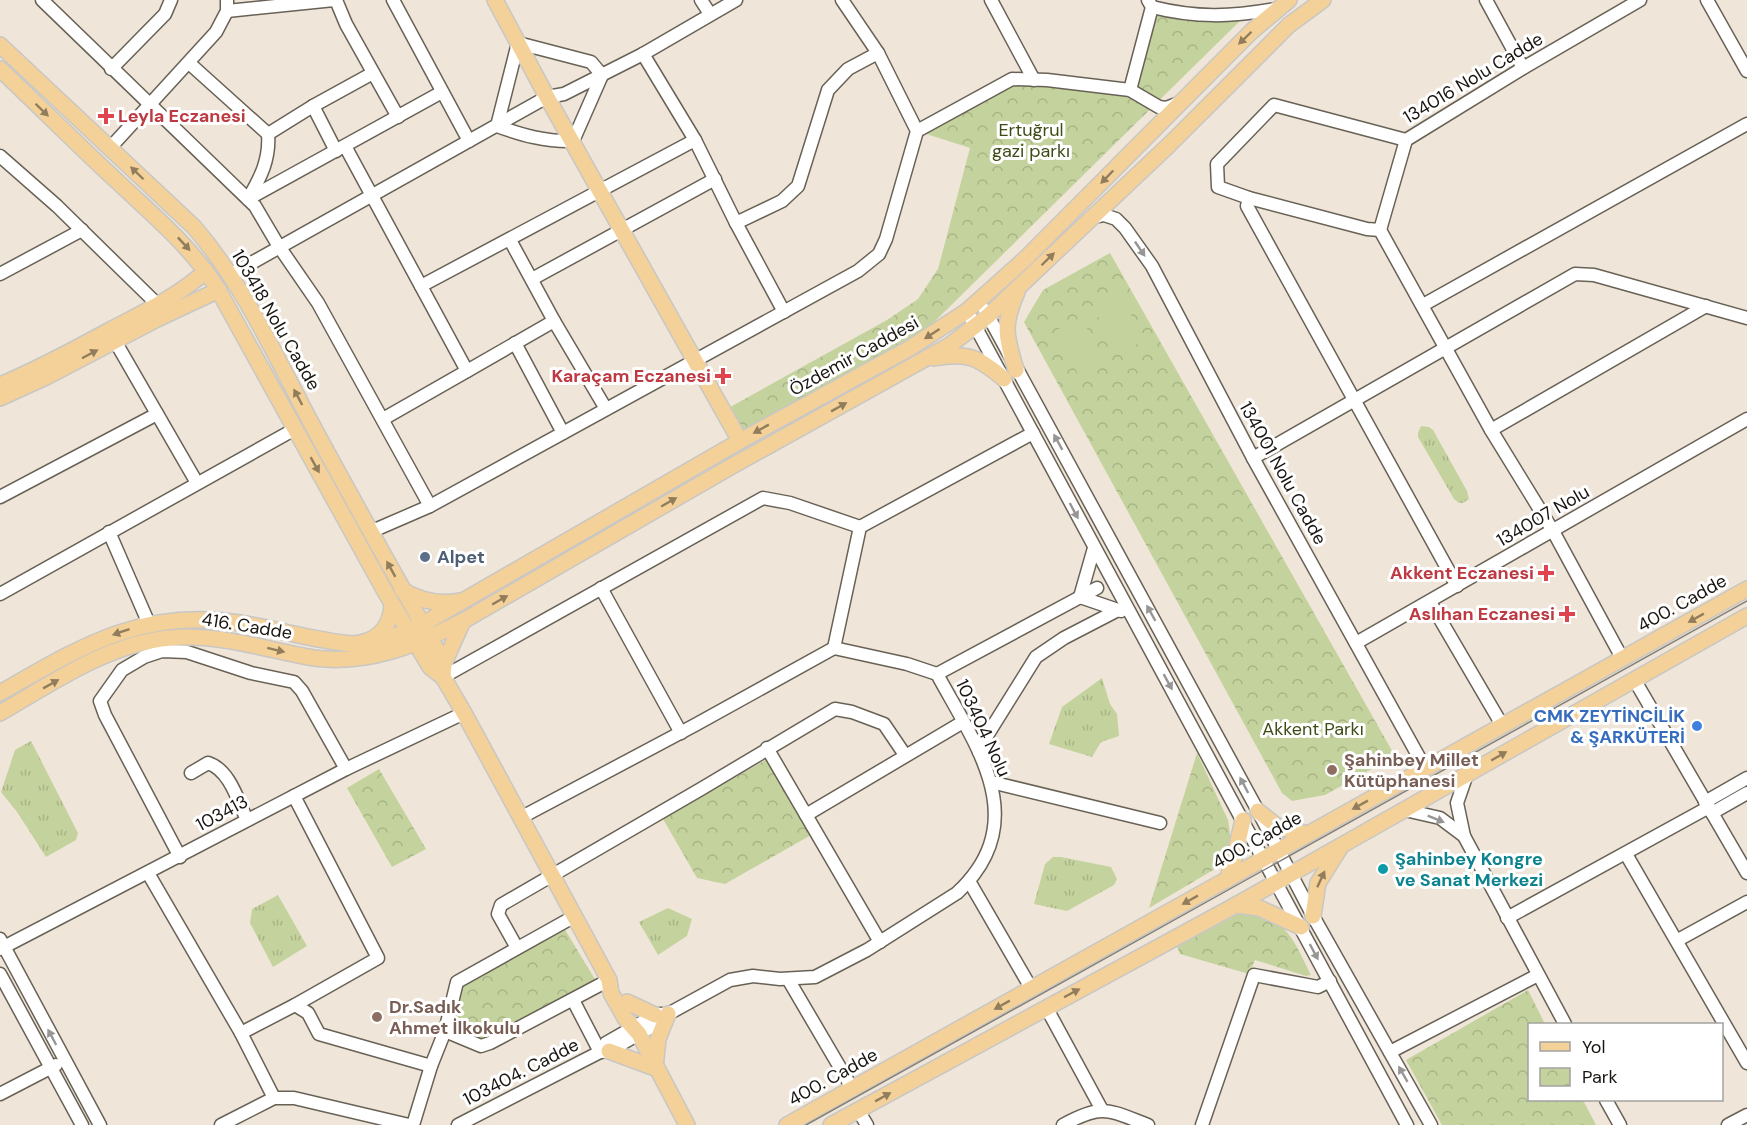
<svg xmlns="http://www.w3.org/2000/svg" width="1747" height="1125" viewBox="0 0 1747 1125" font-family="'DM Sans',sans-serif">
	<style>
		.grass { fill: url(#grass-tufts) }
		.park { fill: url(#park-crowns) }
		.pitch { fill: #c4d39d }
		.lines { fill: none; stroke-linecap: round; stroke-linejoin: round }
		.minor-casing { stroke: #686155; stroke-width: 15 }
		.major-casing { stroke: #c8c7c6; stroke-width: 18 }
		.minor { stroke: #fff; stroke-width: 12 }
		.major { stroke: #f3d199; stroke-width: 15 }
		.tram { stroke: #868076; stroke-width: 1.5 }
		.oneway { fill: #917d5c }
		.oneway2 { fill: #989694 }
		.health-dot { fill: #e0444e; stroke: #fff; stroke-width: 2 }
		.service-dot { fill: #5c6f8a; stroke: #fff; stroke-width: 2 }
		.shop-dot { fill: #3f7fe0; stroke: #fff; stroke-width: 2 }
		.education-dot { fill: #8d6e63; stroke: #fff; stroke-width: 2 }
		.culture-dot { fill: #0f9aa8; stroke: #fff; stroke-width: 2 }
		.labels { text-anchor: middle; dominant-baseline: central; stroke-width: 6; stroke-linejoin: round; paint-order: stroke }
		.street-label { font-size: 18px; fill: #191611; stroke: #fff }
		.health-label { font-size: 18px; font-weight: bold; fill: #be3a42; stroke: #fff; text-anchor: end }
		.park-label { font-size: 18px; fill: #3e4b15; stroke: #fff }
		.service-label { font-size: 18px; font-weight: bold; fill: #4e5e75; stroke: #fff; text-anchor: start }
		.shop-label { font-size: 18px; font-weight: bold; fill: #366cbe; stroke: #fff; text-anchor: end }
		.education-label { font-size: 18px; font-weight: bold; fill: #785e54; stroke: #fff; text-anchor: start }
		.culture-label { font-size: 18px; font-weight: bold; fill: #0d838f; stroke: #fff; text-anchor: start }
	</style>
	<defs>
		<pattern id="grass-tufts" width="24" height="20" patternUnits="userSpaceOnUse" patternTransform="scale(1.5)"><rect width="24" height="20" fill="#c4d39d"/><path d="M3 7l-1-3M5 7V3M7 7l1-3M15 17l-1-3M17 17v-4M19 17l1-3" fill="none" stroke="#a8b486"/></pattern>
		<pattern id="park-crowns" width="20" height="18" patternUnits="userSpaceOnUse" patternTransform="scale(1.5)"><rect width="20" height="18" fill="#c4d39d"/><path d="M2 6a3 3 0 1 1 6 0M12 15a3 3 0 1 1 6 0" fill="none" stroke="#a8b486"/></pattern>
	</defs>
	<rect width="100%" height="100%" fill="#efe6d9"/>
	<g class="grass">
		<path d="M1421,426L1429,427L1433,430L1467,491L1469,499L1463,503H1459L1454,499L1418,437V433Z"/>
		<path d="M1102,678L1110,704L1117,714L1119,736L1101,742L1092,757L1049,744L1062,707Z"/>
		<path d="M31,741L78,833L76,840L46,857L17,812L1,792L15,750Z"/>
		<path d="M1053,857H1061L1111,867L1117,879L1114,885L1067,911L1034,904L1045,864Z"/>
		<path d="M278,895L307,946L273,967L250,923L252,909Z"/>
		<path d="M668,908L692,919L687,936L658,955L639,922Z"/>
	</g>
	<g class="park">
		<path d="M1152,7L1247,14L929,327L737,435L723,411L887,320L918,299L938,269L970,148L917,131L1012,79L1129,90Z"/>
		<path d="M1110,253L1395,756L1325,795L1292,801L1282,793L1024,322L1043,290Z"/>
		<path d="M1197,753L1228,820L1231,841L1225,863L1149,908Z"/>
		<path d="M767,759L811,835L725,884L697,878L663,819Z"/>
		<path d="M379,769L426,849L392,867L347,788Z"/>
		<path d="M1246,913C1286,914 1295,944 1311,975L1306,976L1255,960L1249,974L1180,954L1176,944L1234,915Z"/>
		<path d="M564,928L596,981L484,1041L450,1027L462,985Z"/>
		<path d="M1528,990L1545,1024H1530V1100H1583L1596,1125H1442L1406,1060Z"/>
	</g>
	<g class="pitch">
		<path d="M1120,295L1145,340L1119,354L1094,309Z"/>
		<path d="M1081,317L1105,362L1079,376L1055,331Z"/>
	</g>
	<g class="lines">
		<defs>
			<g id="minor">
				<path d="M42,0L255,206L278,245L318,303L430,506"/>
				<path d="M336,0L346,24L398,117"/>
				<path d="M393,0L469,141"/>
				<path d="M701,0L710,14"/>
				<path d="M991,0L1034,80"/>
				<path d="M1486,0L1523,68"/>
				<path d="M1707,0L1747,71"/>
				<path d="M1152,7C1196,18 1231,17 1276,9"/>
				<path d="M227,11L334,0"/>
				<path d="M518,43L591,62L602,75L573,141C546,142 522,135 497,126Z"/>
				<path d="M643,54L695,140L736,223L784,312"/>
				<path d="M189,63L268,134C270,159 261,177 248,199"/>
				<path d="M111,69L165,14L171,0"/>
				<path d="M1130,90L1152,7L1148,0"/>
				<path d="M313,106L336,151"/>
				<path d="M917,131L1012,79L1047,80L1130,90L1159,107L1166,108L1179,103"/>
				<path d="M268,134L313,106L373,73"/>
				<path d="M345,146L467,371L554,321"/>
				<path d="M110,148L216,32L227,11V0"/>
				<path d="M0,156L57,206L158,305"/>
				<path d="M1249,198L1247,206L1457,586"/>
				<path d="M248,199L442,92"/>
				<path d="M1092,217L1104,215L1116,219L1125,228L1152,266L1253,458L1425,768"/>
				<path d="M736,223L782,201L798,186L828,90L848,69L878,53"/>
				<path d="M1380,230L1491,430L1553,531L1622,658"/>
				<path d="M1380,230L1367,229L1249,198L1218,187L1217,164L1274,105L1406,140"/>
				<path d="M1380,230L1406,140L1523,68L1640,0"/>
				<path d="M510,240L554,321L606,409"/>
				<path d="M0,274L82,230"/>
				<path d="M230,275L547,97L564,94L643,54L736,0"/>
				<path d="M532,279L715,179"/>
				<path d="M421,286L695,140"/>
				<path d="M1423,305L1747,124"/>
				<path d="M985,310L1258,811L1313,916L1431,1125"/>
				<path d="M967,311L1407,1125"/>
				<path d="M115,341L197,483"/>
				<path d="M515,343L563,433"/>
				<path d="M383,419L467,371"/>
				<path d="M1491,430L1706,306"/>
				<path d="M1253,458L1575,274L1594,275L1747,318"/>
				<path d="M0,497L157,414"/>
				<path d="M860,527L1033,433"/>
				<path d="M109,532L149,624"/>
				<path d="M370,532L430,506L858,271L879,254L886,239L917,131L878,53L842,0"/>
				<path d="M1094,548L1080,597L1121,611"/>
				<path d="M601,588L681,733"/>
				<path d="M0,594L295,429"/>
				<path d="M1430,602L1502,725"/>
				<path d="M1356,643L1747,419"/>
				<path d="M937,674L1097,588"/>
				<path d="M443,677L763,498L790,503L860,527L834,648"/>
				<path d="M1634,679L1747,873"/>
				<path d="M767,748L880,942"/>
				<path d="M979,752L988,734L1036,657L1064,638L1118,610"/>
				<path d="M191,773L208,763C230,770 238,801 247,820"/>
				<path d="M1467,774L1457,803L1464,836L1565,1024"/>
				<path d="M991,782L1160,823"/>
				<path d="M294,796L378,958L295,1005"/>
				<path d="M1705,802L1747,778"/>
				<path d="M1405,810L1440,818L1464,836"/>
				<path d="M1712,813L1747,793"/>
				<path d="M806,815L963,722"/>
				<path d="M1626,854L1747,1063"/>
				<path d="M180,857L105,715L100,701L122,670L144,657L162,651L187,652L251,673L294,682L302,691L346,769"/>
				<path d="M148,873L241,1033L274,1098"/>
				<path d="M969,881L1031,988"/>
				<path d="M1507,918L1709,807"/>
				<path d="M0,939L100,1125"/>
				<path d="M1678,940L1747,902"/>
				<path d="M517,948L498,914L501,905L701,789L835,709L852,712L884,724L905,755"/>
				<path d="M0,949L346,769L464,713"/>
				<path d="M0,974L82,1125"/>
				<path d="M788,979L852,1088"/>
				<path d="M573,1000L600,1052"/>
				<path d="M1046,1007L1102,1110"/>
				<path d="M445,1031L481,1046L490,1043L609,980"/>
				<path d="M241,1033L295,1005L308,1013L319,1034L431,1066"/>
				<path d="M600,1052L606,1043L655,1015L661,1014"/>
				<path d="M1390,1052L1538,975"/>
				<path d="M0,1094L56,1065"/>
				<path d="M1606,1100L1620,1125"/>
				<path d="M858,1110L867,1125"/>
				<path d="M221,1125L274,1098H294L409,1125"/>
				<path d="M413,1125L431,1066L445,1031L457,982L575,916"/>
				<path d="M458,1125L600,1052L609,1051L658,1023L668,1014L730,980L753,976L780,979L815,977L867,950L957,893C1034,821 976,746 937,674L907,664L834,648L695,725L520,818"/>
				<path d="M1063,1125C1103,1103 1108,1110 1148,1125"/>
				<path d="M1202,1125L1254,975L1318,987L1330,981"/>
				<path d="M1728,1125L1747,1115"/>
			</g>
			<g id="major">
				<path d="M495,0L547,97L740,441"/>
				<path d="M0,45L194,227C243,284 274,353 309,419C353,501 399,582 444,663L443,677"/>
				<path d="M0,69C40,107 79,146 119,183C154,216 189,245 216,286L387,595L430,667L443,677L464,713L609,980L611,993L625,1018L639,1034L687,1125"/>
				<path d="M934,358C968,352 978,357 1004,379"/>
				<path d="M1016,370C1006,336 1002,326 1017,292"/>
				<path d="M0,385C39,369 75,349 112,329C145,312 178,296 206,271"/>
				<path d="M0,398L46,377L157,319L219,290"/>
				<path d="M402,590C420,601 438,605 459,601"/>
				<path d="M365,643L409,632L740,441L910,348L967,311L1024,260L1252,31L1289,0"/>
				<path d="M444,663L463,621"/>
				<path d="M0,693C82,646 142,608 240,623C278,629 315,641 353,644C376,642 391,628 392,604"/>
				<path d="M0,713C54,682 107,644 170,638C220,633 266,650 314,658C368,665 417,645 463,621L732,466L950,345L988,316L1169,145L1289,25L1323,0"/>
				<path d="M1258,811L1278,827L1308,834"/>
				<path d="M1227,880L1234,859L1243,820"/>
				<path d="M1236,905L1259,908L1301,927"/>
				<path d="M1313,916L1318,883L1340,848"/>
				<path d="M627,1002L655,1015"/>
				<path d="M609,1051L655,1068L658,1039L668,1014"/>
				<path d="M787,1125L1747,589"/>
				<path d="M831,1125L1236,905L1747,616"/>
			</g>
		</defs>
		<use href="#minor" class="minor-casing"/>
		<use href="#major" class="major-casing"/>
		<use href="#minor" class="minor"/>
		<use href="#major" class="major"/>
		<path class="tram" d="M806,1125L1747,601"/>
	</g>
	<defs><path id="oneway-solid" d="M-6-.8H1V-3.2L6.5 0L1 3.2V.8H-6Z" transform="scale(1.5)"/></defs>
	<g class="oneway">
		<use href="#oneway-solid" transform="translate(1245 38) rotate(136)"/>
		<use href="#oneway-solid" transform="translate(42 110) rotate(44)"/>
		<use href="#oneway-solid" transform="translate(137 173) rotate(-136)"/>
		<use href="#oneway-solid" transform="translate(1107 177) rotate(134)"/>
		<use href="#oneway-solid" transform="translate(184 244) rotate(47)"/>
		<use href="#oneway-solid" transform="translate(1048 259) rotate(-44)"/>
		<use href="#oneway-solid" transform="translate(932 334) rotate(147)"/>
		<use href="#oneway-solid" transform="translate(90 354) rotate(-28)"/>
		<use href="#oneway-solid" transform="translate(298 397) rotate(-118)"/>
		<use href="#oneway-solid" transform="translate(839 407) rotate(-29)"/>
		<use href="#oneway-solid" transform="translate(761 429) rotate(151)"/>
		<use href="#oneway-solid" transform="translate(315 465) rotate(61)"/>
		<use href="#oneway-solid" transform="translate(669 502) rotate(-30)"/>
		<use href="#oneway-solid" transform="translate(391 569) rotate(-119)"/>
		<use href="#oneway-solid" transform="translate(500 600) rotate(-30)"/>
		<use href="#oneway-solid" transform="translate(1696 618) rotate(151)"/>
		<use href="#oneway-solid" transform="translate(121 632) rotate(161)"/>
		<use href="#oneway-solid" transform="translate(276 650) rotate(14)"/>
		<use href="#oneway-solid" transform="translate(51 684) rotate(-29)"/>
		<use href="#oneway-solid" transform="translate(1499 756) rotate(-30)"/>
		<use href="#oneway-solid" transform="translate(1360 805) rotate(151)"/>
		<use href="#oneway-solid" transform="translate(1321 879) rotate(-65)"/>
		<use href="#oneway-solid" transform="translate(1190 900) rotate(151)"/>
		<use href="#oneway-solid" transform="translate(1072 993) rotate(-28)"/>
		<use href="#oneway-solid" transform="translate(1002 1005) rotate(151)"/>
		<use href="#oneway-solid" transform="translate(883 1097) rotate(-29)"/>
	</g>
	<g class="oneway2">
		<use href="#oneway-solid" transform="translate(1140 249) rotate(56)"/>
		<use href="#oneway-solid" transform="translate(1058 442) rotate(-119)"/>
		<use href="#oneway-solid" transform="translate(1074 511) rotate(62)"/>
		<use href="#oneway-solid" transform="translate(1151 613) rotate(-119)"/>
		<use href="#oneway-solid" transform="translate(1168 682) rotate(61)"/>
		<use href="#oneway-solid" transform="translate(1244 785) rotate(-118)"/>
		<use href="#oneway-solid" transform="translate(1436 819) rotate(22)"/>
		<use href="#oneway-solid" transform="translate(1314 952) rotate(62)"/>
		<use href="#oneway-solid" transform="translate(52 1037) rotate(-118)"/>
		<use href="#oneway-solid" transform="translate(1403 1074) rotate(-120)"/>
	</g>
	<g class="health-dot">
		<path d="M103 107h6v6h6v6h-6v6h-6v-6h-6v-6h6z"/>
		<path d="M720 367h6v6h6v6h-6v6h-6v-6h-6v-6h6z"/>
		<path d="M1543 564h6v6h6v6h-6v6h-6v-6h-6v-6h6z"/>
		<path d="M1564 605h6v6h6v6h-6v6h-6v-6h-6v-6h6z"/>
	</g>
	<circle class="service-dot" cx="425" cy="557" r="6"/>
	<circle class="shop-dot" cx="1697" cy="726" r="6"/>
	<g class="education-dot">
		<circle cx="1332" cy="770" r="6"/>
		<circle cx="377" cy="1017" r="6"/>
	</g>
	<circle class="culture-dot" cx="1383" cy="869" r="6"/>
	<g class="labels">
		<g class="street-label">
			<text transform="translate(1473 78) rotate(-31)">134016 Nolu Cadde</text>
			<text transform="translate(276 320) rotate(60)">103418 Nolu Cadde</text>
			<text transform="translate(854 356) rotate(-29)">Özdemir Caddesi</text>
			<text transform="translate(1283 473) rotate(61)">134001 Nolu Cadde</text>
			<text transform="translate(1543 516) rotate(-30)">134007 Nolu</text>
			<text transform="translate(1682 603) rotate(-29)">400. Cadde</text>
			<text transform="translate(247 626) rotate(9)">416. Cadde</text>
			<text transform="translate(983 728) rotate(65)">103404 Nolu</text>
			<text transform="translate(222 813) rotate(-28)">103413</text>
			<text transform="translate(1257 840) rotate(-29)">400. Cadde</text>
			<text transform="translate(521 1072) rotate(-27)">103404. Cadde</text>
			<text transform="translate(833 1077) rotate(-29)">400. Cadde</text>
		</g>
		<g class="health-label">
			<text x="118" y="116" text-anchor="start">Leyla Eczanesi</text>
			<text x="711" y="376">Karaçam Eczanesi</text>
			<text x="1534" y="573">Akkent Eczanesi</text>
			<text x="1555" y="614">Aslıhan Eczanesi</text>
		</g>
		<g class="park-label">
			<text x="1031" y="130">Ertuğrul<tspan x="1031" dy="21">gazi parkı</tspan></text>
			<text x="1313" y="729">Akkent Parkı</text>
		</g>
		<g class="service-label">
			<text x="437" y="557">Alpet</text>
		</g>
		<g class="shop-label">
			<text x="1685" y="716">CMK ZEYTİNCİLİK<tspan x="1685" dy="21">&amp; ŞARKÜTERİ</tspan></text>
		</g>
		<g class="education-label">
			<text x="1344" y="760">Şahinbey Millet<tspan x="1344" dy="21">Kütüphanesi</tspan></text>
			<text x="389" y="1007">Dr.Sadık<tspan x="389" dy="21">Ahmet İlkokulu</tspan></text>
		</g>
		<g class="culture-label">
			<text x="1395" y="859">Şahinbey Kongre<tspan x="1395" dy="21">ve Sanat Merkezi</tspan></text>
		</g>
	</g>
	<rect x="1528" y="1023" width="195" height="78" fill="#ffffff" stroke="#a3a2a0" stroke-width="1.5"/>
	<rect x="1540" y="1042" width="30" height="9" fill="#f3d199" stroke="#a3a2a0" stroke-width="1.5"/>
	<text x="1582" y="1053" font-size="18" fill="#191611">Yol</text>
	<rect x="1540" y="1068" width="30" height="18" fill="url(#park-crowns)" stroke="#a3a2a0" stroke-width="1.5"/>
	<text x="1582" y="1083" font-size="18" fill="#191611">Park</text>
</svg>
